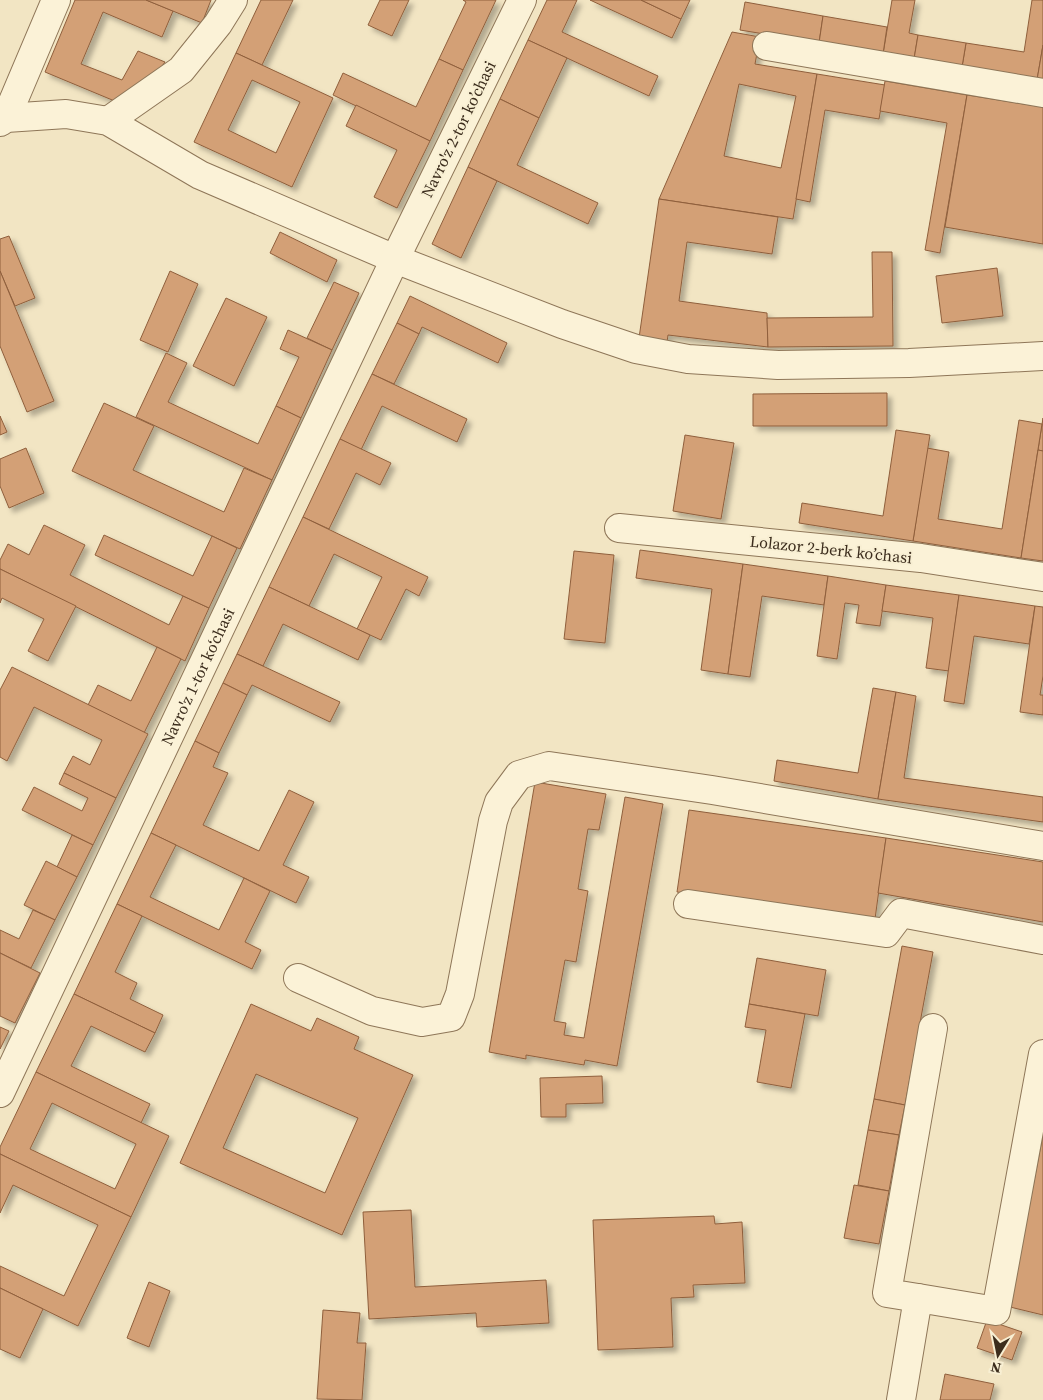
<svg xmlns="http://www.w3.org/2000/svg" width="1043" height="1400" viewBox="0 0 1043 1400" font-family="'Source Serif 4',serif">
	<style>
		.building { fill: #d3a076; stroke: #8f5f3c; fill-rule: evenodd; filter: url(#shadow) }
		.lines { fill: none; stroke-linecap: round; stroke-linejoin: round }
		.minor-casing { stroke: #8e7658; stroke-width: 30 }
		.minor { stroke: #fbf2d7; stroke-width: 28 }
		.labels { text-anchor: middle; dominant-baseline: central; stroke-width: 4; stroke-linejoin: round; paint-order: stroke }
		.street-label { font-size: 16px; fill: #3c2d1d; stroke: #f8efd3 }
	</style>
	<defs>
		<filter id="shadow"><feDropShadow dx="4.5" dy="4.5" stdDeviation="2.5" flood-color="#0004"/></filter>
	</defs>
	<rect width="100%" height="100%" fill="#f2e5c3"/>
	<g class="building">
		<path d="M75,0H146L173,11L162,37L103,12L81,64L122,80L138,51L165,62L157,73L117,102L45,72Z"/>
		<path d="M146,0H211L202,23Z"/>
		<path d="M261,0H293L262,65L236,53Z"/>
		<path d="M380,0H409L392,36L368,25Z"/>
		<path d="M463,0H496L463,70L439,59L466,2Z"/>
		<path d="M547,0H577L562,32L658,76L649,96L528,40Z"/>
		<path d="M590,0H641L681,19L672,38Z"/>
		<path d="M641,0H690L681,19Z"/>
		<path d="M892,0H915L909,33L918,35L914,59L883,54Z"/>
		<path d="M1032,0H1043V45L1037,80L962,67L966,43L1024,52Z"/>
		<path d="M745,2L823,16L819,43L740,30Z"/>
		<path d="M823,16L887,27L883,54L819,43Z"/>
		<path d="M732,32L760,37L755,64L817,74L793,219L659,199ZM739,84L796,96L781,168L724,156Z"/>
		<path d="M918,35L966,43L962,67L914,59Z"/>
		<path d="M528,40L567,58L539,118L500,99Z"/>
		<path d="M1043,45V81L1037,80Z"/>
		<path d="M236,53L333,98L292,187L194,142ZM252,80L300,102L276,153L228,130Z"/>
		<path d="M439,59L463,70L430,141L333,95L343,73L416,107Z"/>
		<path d="M817,74L885,85L879,119L825,110L810,202L796,199Z"/>
		<path d="M885,81L967,95L940,253L925,250L947,123L880,111Z"/>
		<path d="M967,95L1043,107V244L945,227Z"/>
		<path d="M500,99L539,118L517,165L598,203L588,224L468,167Z"/>
		<path d="M356,105L430,141L397,208L374,197L397,150L346,126Z"/>
		<path d="M468,167L497,181L461,258L432,244Z"/>
		<path d="M659,199L778,217L772,254L687,242L679,301L767,313L768,347L668,335L667,342L639,338Z"/>
		<path d="M280,232L337,260L327,282L270,253Z"/>
		<path d="M9,236L35,298L15,306L0,271V239Z"/>
		<path d="M872,252H892L893,346L768,347L767,318L873,317Z"/>
		<path d="M997,268L1003,316L942,323L936,276Z"/>
		<path d="M0,271L54,401L27,412L0,346Z"/>
		<path d="M170,271L198,284L168,352L140,340Z"/>
		<path d="M334,282L359,293L332,350L307,338Z"/>
		<path d="M410,296L507,343L498,363L422,327L419,334L397,323Z"/>
		<path d="M226,298L267,317L234,386L193,366Z"/>
		<path d="M397,323L419,334L394,384L372,374Z"/>
		<path d="M288,330L332,350L301,418L276,406L299,357L280,349Z"/>
		<path d="M166,353L187,363L168,402L258,444L276,406L301,418L272,480L136,417Z"/>
		<path d="M372,374L467,419L457,442L382,406L361,450L340,439Z"/>
		<path d="M887,393V426H753V394Z"/>
		<path d="M104,403L154,426L133,470L224,512L244,468L272,480L240,549L72,471Z"/>
		<path d="M0,416L7,432L0,435Z"/>
		<path d="M1043,418V451L1038,450Z"/>
		<path d="M1019,420L1042,424L1021,558L913,541L927,448L949,452L938,519L1002,529Z"/>
		<path d="M896,430L930,435L913,541L799,523L802,503L883,516Z"/>
		<path d="M685,435L734,443L721,519L673,511Z"/>
		<path d="M340,439L391,463L380,485L356,473L329,529L303,517Z"/>
		<path d="M26,448L44,493L9,508L0,486V459Z"/>
		<path d="M1038,450L1043,451V561L1021,558Z"/>
		<path d="M303,517L428,577L419,596L406,589L381,640L357,629L382,577L334,554L309,606L269,587Z"/>
		<path d="M44,525L85,545L70,575L169,625L183,596L209,608L185,661L0,569V560L8,544L29,555Z"/>
		<path d="M104,535L193,576L212,536L237,548L209,608L95,555Z"/>
		<path d="M640,550L743,564L728,674L701,670L712,589L636,578Z"/>
		<path d="M574,551L614,555L605,643L564,639Z"/>
		<path d="M743,564L828,576L824,605L762,596L750,677L728,674Z"/>
		<path d="M0,569L76,606L48,661L28,651L44,619L2,598L0,603Z"/>
		<path d="M828,576L886,585L880,626L856,623L859,605L845,603L837,659L817,656Z"/>
		<path d="M886,585L959,595L949,671L926,668L933,618L882,611Z"/>
		<path d="M269,587L370,635L358,660L283,624L263,666L237,654Z"/>
		<path d="M959,595L1035,606L1029,644L974,636L964,704L944,701Z"/>
		<path d="M1035,606L1043,607V676L1040,695H1043V715L1020,712Z"/>
		<path d="M157,647L181,659L144,733L88,705L98,685L131,701Z"/>
		<path d="M237,654L340,702L330,722L252,685L247,695L223,683Z"/>
		<path d="M12,667L148,734L116,798L64,773L73,756L90,765L102,740L34,707L7,761L0,757V690Z"/>
		<path d="M223,683L247,695L219,753L195,741Z"/>
		<path d="M873,688L896,692L878,799L774,781L777,760L858,773Z"/>
		<path d="M896,692L916,696L904,778L1043,797V822L878,799Z"/>
		<path d="M195,741L219,753L213,767L228,773L203,825L259,851L289,790L314,802L283,865L309,877L296,903L151,833Z"/>
		<path d="M64,773L116,798L93,845L22,810L34,787L82,811L88,798L59,784Z"/>
		<path d="M535,782L606,794L599,830L588,829L578,889L588,891L576,962L565,960L554,1021L566,1023L564,1035L584,1038L625,797L663,804L617,1066L585,1060L584,1065L526,1055V1059L489,1052Z"/>
		<path d="M689,810L886,838L875,919L677,892Z"/>
		<path d="M151,833L176,845L150,897L219,930L244,878L270,891L245,942L261,950L252,969L117,904Z"/>
		<path d="M72,835L93,845L77,877L57,867Z"/>
		<path d="M886,838L1043,862V922L878,893Z"/>
		<path d="M46,861L77,877L55,920L24,905Z"/>
		<path d="M117,904L142,916L115,972L137,983L130,999L163,1015L155,1033L74,994Z"/>
		<path d="M33,910L55,920L31,968L0,953V930L19,939Z"/>
		<path d="M902,946L933,952L905,1105L874,1099Z"/>
		<path d="M0,953L40,973L15,1023L0,1016Z"/>
		<path d="M757,958L826,970L818,1016L749,1004Z"/>
		<path d="M74,994L155,1033L145,1052L91,1026L71,1066L150,1104L141,1123L36,1072Z"/>
		<path d="M251,1004L311,1031L317,1018L359,1037L354,1049L413,1075L342,1235L180,1163ZM256,1074L358,1118L325,1193L223,1148Z"/>
		<path d="M749,1004L805,1014L791,1088L757,1082L766,1030L745,1027Z"/>
		<path d="M0,1027L9,1031L0,1049Z"/>
		<path d="M36,1072L169,1136L131,1217L0,1154V1147ZM52,1103L136,1144L115,1189L30,1149Z"/>
		<path d="M602,1076L603,1103L566,1104V1117H541L540,1078Z"/>
		<path d="M874,1099L905,1105L899,1135L868,1130Z"/>
		<path d="M868,1130L899,1135L889,1191L858,1185Z"/>
		<path d="M1043,1134V1315L1010,1307Z"/>
		<path d="M0,1154L131,1217L78,1326L0,1288V1266L64,1296L98,1225L13,1185L0,1213Z"/>
		<path d="M854,1185L889,1191L879,1244L844,1238Z"/>
		<path d="M411,1210L415,1287L546,1280L549,1323L477,1327L476,1313L369,1319L363,1212Z"/>
		<path d="M714,1216L715,1224L742,1222L745,1283L693,1285L694,1297L671,1298L673,1347L598,1350L593,1220Z"/>
		<path d="M149,1282L170,1291L149,1347L127,1338Z"/>
		<path d="M0,1288L43,1309L20,1358L0,1349Z"/>
		<path d="M323,1310L360,1313L357,1343H366L362,1400L317,1399Z"/>
		<path d="M987,1320L1022,1332L1012,1360L977,1348Z"/>
		<path d="M945,1374L994,1384L990,1400H940Z"/>
	</g>
	<g class="lines">
		<defs>
			<g id="minor">
				<path d="M767,46L1043,93"/>
				<path d="M6,118L56,0"/>
				<path d="M108,121L181,70L218,24L233,0"/>
				<path d="M0,122L6,118L66,114L108,121L200,175L395,259L562,324L636,349L688,359L778,365L909,363L1043,356"/>
				<path d="M619,528L921,558L1043,577"/>
				<path d="M688,904L886,933L901,913L1043,940"/>
				<path d="M298,978L372,1011L422,1022L451,1017L460,994L493,821L499,802L519,775L549,766L712,790L1043,846"/>
				<path id="s1" d="M0,1093L395,259L522,0"/>
				<path d="M918,1298L887,1293L933,1028"/>
				<path d="M901,1400L918,1298L996,1311L1043,1054"/>
			</g>
		</defs>
		<use href="#minor" class="minor-casing"/>
		<use href="#minor" class="minor"/>
	</g>
	<g class="labels">
		<g class="street-label">
			<text transform="translate(458 129) rotate(-64)">Navro'z 2-tor koʼchasi</text>
			<text transform="translate(831 549) rotate(6)">Lolazor 2-berk koʼchasi</text>
			<text stroke="none"><textPath href="#s1" startOffset="461">Navro'z 1-tor ko‘chasi</textPath></text>
		</g>
	</g>
	<g transform="translate(998 1355) rotate(190)" stroke="#f8efd3" stroke-width="4" paint-order="stroke">
	<path d="M0-4L9 19L0 12L-9 19Z" fill="#3c2d1d"/>
	<text y="-8" font-size="14" font-weight="bold" text-anchor="middle" fill="#3c2d1d">N</text>
	</g>
</svg>
